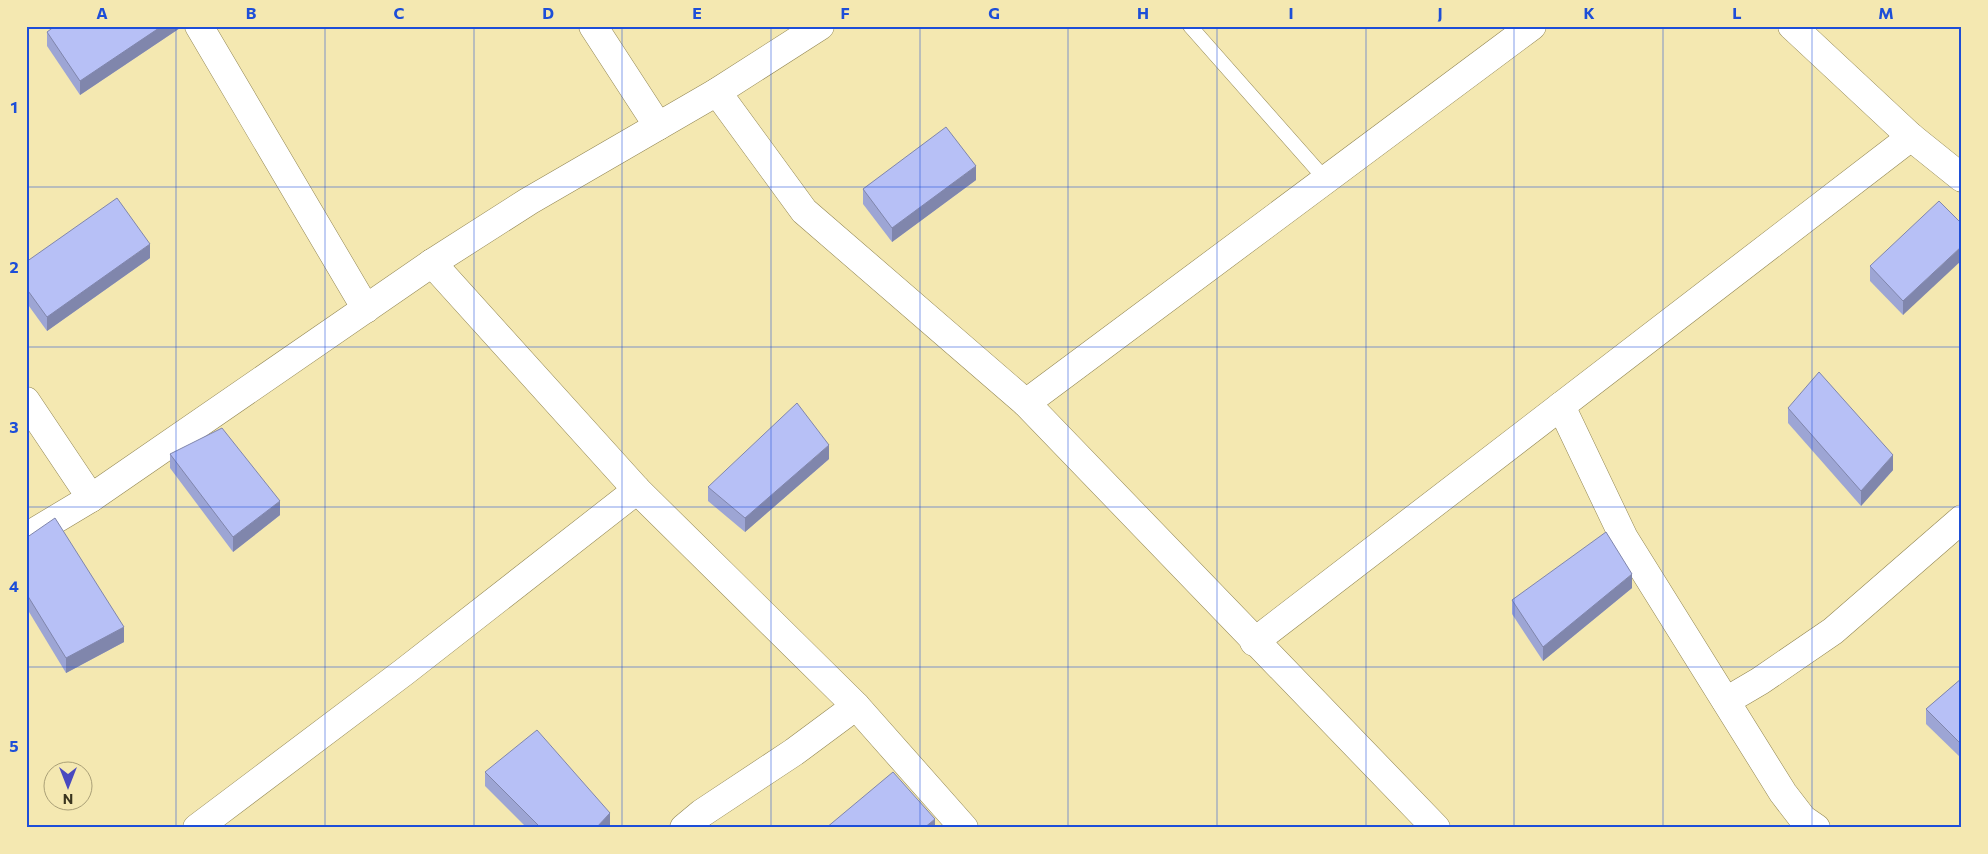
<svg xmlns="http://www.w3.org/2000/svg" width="1988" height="854" viewBox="0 0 1988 854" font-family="Commissioner,sans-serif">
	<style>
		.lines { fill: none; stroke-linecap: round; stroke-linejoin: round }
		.lane-casing { stroke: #928653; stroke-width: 15 }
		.street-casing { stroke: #928653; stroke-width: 29 }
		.lane { stroke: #fff; stroke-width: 14 }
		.street { stroke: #fff; stroke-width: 28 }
		.wall { fill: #9da5d4 }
		.shaded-wall { fill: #8086ac }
		.building { fill: #b7c0f6; stroke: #8086ac }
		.grid { fill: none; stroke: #1d4ed8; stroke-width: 1; stroke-opacity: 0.55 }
		.neatline { fill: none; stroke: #1d4ed8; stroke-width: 2 }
		.grid-label { font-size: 16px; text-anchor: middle; font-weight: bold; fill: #1d4ed8 }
	</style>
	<rect width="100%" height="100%" fill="#f4e8b1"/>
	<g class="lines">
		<defs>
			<path id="lane" d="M1190,26L1326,180"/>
			<g id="street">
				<path d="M199,26L366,309"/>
				<path d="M593,26L658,126"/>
				<path d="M1792,26L1911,137L1962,178"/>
				<path d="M717,92L804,211L1026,403L1436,828"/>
				<path d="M432,263L637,490L856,706L964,828"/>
				<path d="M26,401L91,498"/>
				<path d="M1026,403L1532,26"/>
				<path d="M1561,406L1624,538L1783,793L1803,819L1816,828"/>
				<path d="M26,537L91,498L432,263L529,201L717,92L820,26"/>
				<path d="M1254,642L1911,137"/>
				<path d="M1726,701L1760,681L1833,631L1962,519"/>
				<path d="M197,828L404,672L637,490"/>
				<path d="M684,828L702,813L794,752L856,706"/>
			</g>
		</defs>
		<use href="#lane" class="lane-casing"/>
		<use href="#street" class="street-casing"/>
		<use href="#lane" class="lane"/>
		<use href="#street" class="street"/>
	</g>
	<g class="wall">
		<path d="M183,26L80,95L47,46V32Z"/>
		<path d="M976,180L892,242L863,204V189Z"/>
		<path d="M1962,224L1903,315L1870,281V266Z"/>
		<path d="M150,258L47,331L26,302V262Z"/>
		<path d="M1788,408L1893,470L1861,506L1788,423Z"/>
		<path d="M170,454L280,515L233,552L170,468Z"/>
		<path d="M829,459L745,532L708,501V487Z"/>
		<path d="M26,538L124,642L66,673L26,607Z"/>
		<path d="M1632,588L1543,661L1512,614V600Z"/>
		<path d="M1962,678V759L1926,724V709Z"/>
		<path d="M485,772L610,813V828H527L485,786Z"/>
	</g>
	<g class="shaded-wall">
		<path d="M162,26H183L80,95V81Z"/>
		<path d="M976,166V180L892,242V228Z"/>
		<path d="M150,244V258L47,331V317Z"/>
		<path d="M1962,246V260L1903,315V301Z"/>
		<path d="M829,445V459L745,532V518Z"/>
		<path d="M1893,455V470L1861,506V491Z"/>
		<path d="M280,501V515L233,552V537Z"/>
		<path d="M1632,574V588L1543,661V647Z"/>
		<path d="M124,627V642L66,673V658Z"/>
		<path d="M610,813V828H596Z"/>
		<path d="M935,819V828H924Z"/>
	</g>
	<g class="building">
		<path d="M55,26H162L80,81L47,32Z"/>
		<path d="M946,127L976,166L892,228L863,189Z"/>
		<path d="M117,198L150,244L47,317L26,288V262Z"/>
		<path d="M1939,201L1962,224V246L1903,301L1870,266Z"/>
		<path d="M1819,372L1893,455L1861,491L1788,408Z"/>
		<path d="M797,403L829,445L745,518L708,487Z"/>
		<path d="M222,428L280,501L233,537L170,454Z"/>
		<path d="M55,518L124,627L66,658L26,593V538Z"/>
		<path d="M1606,532L1632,574L1543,647L1512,600Z"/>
		<path d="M1962,678V745L1926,709Z"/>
		<path d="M537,730L610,813L596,828H541L485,772Z"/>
		<path d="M893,772L935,819L924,828H826Z"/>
	</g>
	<path class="grid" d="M176,26V828M325,26V828M474,26V828M622,26V828M771,26V828M920,26V828M1068,26V828M1217,26V828M1366,26V828M1514,26V828M1663,26V828M1812,26V828M26,187H1962M26,347H1962M26,507H1962M26,667H1962"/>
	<rect width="1988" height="854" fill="none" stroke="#f4e8b1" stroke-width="55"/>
	<g transform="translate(68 786) rotate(180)"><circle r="24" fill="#f4e8b1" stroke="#aaa077"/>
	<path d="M0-4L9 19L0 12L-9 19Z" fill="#4949bf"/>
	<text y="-8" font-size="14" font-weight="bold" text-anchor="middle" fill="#3a351f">N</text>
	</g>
	<rect x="28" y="28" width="1932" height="798" class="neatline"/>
	<g class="grid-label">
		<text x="102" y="19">A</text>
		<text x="251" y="19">B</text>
		<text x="399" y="19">C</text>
		<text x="548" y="19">D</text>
		<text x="697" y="19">E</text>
		<text x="845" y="19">F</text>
		<text x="994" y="19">G</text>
		<text x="1143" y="19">H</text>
		<text x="1291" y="19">I</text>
		<text x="1440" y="19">J</text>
		<text x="1589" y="19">K</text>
		<text x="1737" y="19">L</text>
		<text x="1886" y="19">M</text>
		<text x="14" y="113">1</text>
		<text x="14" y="273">2</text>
		<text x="14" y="433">3</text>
		<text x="14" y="592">4</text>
		<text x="14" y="752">5</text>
	</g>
</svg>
